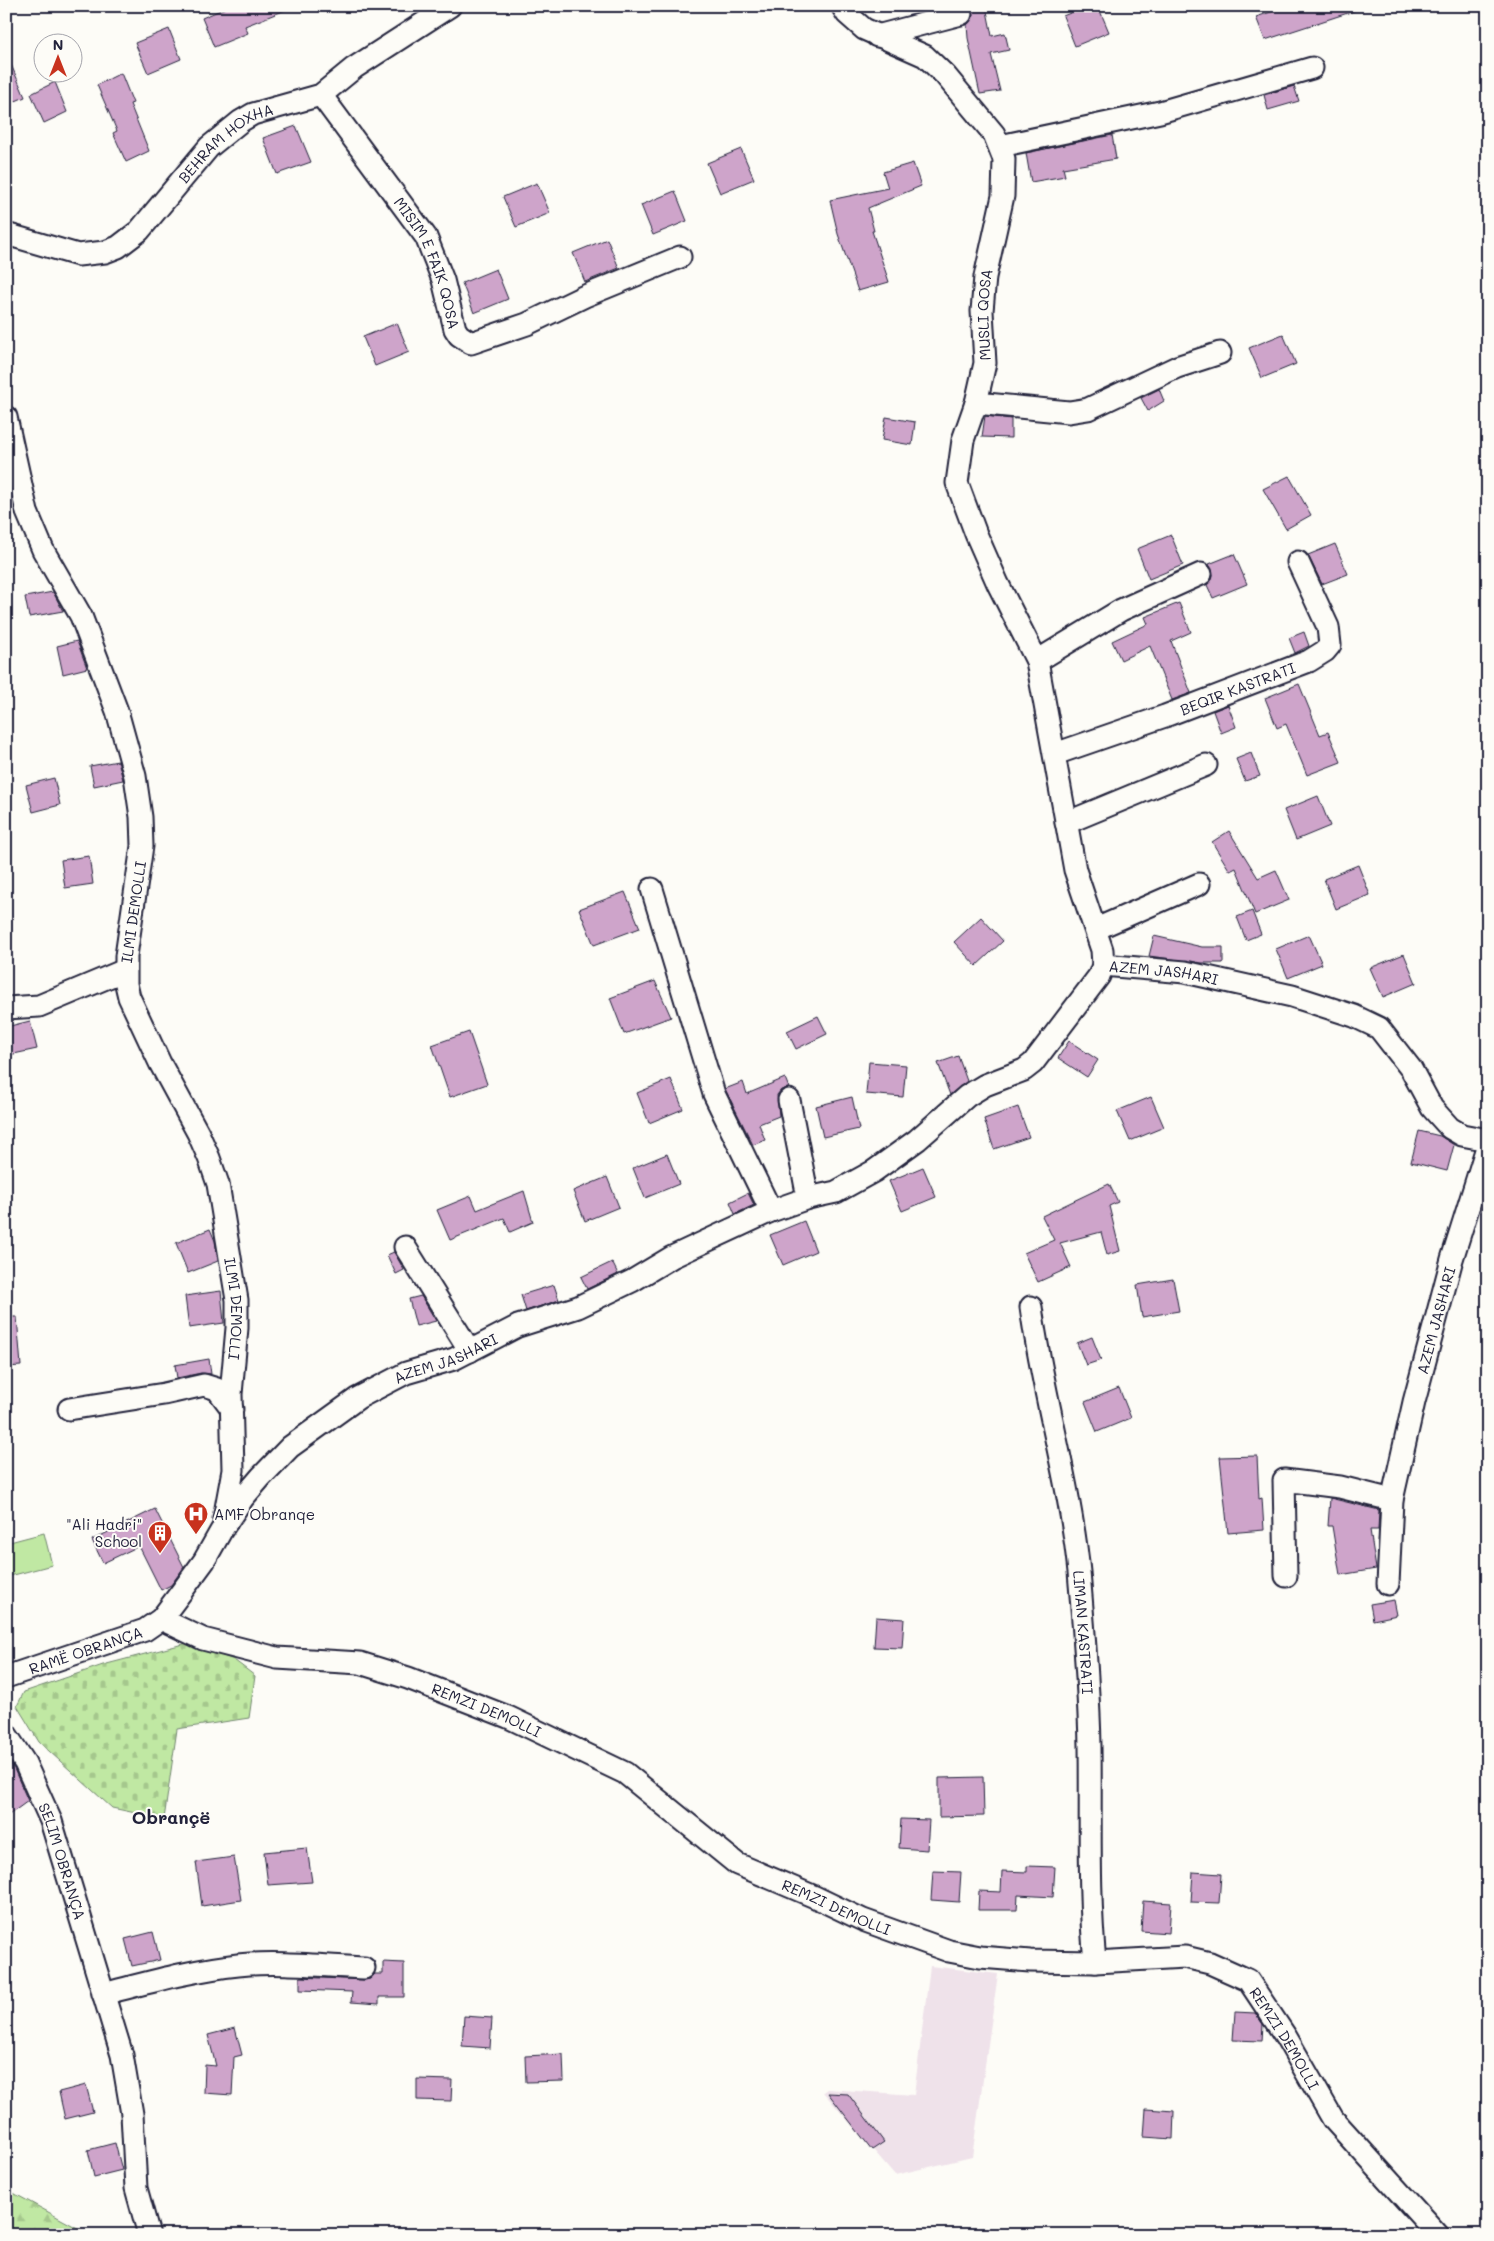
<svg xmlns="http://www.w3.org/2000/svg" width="1494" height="2241" viewBox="0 0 1494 2241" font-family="Mali,sans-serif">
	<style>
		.built { fill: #efe2ea }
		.forest { fill: url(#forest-firs); stroke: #71856f }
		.cemetery { fill: url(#cemetery-stones); stroke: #71856f }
		.pitch { fill: #c0e8a3; stroke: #71856f }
		.building { fill: #cea4ca; stroke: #22223b }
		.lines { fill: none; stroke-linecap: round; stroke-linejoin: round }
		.minor-casing { stroke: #22223b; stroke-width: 25 }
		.minor { stroke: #fdfcf7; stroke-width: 21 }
		.labels { text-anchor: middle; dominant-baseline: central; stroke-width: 4; stroke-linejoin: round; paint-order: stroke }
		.street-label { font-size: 15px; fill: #22223b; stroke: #fdfcf7 }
		.poi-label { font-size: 15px; fill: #22223b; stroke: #fdfcf7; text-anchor: start }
		.quarter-label { font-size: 18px; font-weight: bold; fill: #22223b; stroke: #fdfcf7 }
	</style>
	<defs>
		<pattern id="forest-firs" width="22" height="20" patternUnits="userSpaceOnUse" patternTransform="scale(1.25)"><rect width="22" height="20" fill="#c0e8a3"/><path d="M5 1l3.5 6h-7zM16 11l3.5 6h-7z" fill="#a5c78d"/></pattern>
		<pattern id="cemetery-stones" width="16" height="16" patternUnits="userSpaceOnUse" patternTransform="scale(1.25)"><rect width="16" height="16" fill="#c0e8a3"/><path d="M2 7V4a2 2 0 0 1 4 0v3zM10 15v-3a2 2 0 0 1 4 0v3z" fill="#a5c78d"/></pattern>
	</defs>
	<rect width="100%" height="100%" fill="#fdfcf7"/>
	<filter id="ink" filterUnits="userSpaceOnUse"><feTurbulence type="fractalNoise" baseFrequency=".02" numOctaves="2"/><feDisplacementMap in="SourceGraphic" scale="10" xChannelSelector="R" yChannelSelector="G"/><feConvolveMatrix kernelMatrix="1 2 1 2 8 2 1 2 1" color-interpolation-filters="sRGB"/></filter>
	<g filter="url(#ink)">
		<path class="built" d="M930,1966L998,1974L972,2157L895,2175L823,2092L827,2089L914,2095Z"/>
		<path class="forest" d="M6,2189L83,2231L105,2235H6Z"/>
		<path class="cemetery" d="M187,1643L234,1660L255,1676L249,1718L177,1729L164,1819L112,1808L39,1742L17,1706L24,1692L103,1665Z"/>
		<path class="pitch" d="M44,1533L52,1565L6,1577V1543Z"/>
		<g class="building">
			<path d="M230,6H293V7L245,26L248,33L214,47L202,18Z"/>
			<path d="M971,6H986L992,36L1005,33L1009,50L991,54L1000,91L980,94L968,38L967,25L973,17Z"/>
			<path d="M1087,6H1098L1109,32L1075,46L1063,16Z"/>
			<path d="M1289,6H1360V9L1265,40L1256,17Z"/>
			<path d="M169,29L181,59L148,73L135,43Z"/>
			<path d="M6,53L25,97L6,105Z"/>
			<path d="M121,73L133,103L130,104L149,151L126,162L113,133L117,131L97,85Z"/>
			<path d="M55,82L67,112L44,123L31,94Z"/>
			<path d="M1294,86L1299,101L1268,110L1264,95Z"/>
			<path d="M296,126L311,162L277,174L263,138Z"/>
			<path d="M1112,135L1116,159L1063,168L1065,176L1031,182L1026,153Z"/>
			<path d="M741,149L754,179L720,193L707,163Z"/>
			<path d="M913,163L921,186L868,208L874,231H872L889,282L858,291L838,234L830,200L888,188L883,172Z"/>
			<path d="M537,183L550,213L516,227L503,197Z"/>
			<path d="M675,191L687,221L653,235L641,205Z"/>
			<path d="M607,239L619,268L585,282L573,253Z"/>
			<path d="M496,269L508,299L474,313L462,283Z"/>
			<path d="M397,323L409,352L375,366L363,337Z"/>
			<path d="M1283,334L1296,364L1262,378L1249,348Z"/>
			<path d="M1159,389L1164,401L1148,411L1141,398Z"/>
			<path d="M985,416L1011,419V438L982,437Z"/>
			<path d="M886,417L915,422L912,445L882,440Z"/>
			<path d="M1289,476L1311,515L1286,529L1263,489Z"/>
			<path d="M1171,535L1183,565L1149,579L1137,549Z"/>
			<path d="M1335,544L1348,574L1322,584L1308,555Z"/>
			<path d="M1234,554L1247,584L1213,598L1207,585L1213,575L1209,564Z"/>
			<path d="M53,592L63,611L29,617L25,597Z"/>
			<path d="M1179,603L1191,632L1171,641L1191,693L1172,700L1150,646L1121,660L1112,641L1148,624L1145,617Z"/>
			<path d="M1304,632L1309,646L1295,653L1289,638Z"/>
			<path d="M77,641L87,668L63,674L57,646Z"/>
			<path d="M1299,684L1320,735L1328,732L1341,762L1307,775L1286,724L1277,728L1265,698Z"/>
			<path d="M1228,705L1236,727L1221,733L1213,711Z"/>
			<path d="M1251,753L1260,776L1245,781L1236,759Z"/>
			<path d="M118,761L123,780L94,786L90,766Z"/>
			<path d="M54,778L60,805L33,812L26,785Z"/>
			<path d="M1318,796L1330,826L1296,840L1284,810Z"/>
			<path d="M1229,831L1258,878L1276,870L1289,900L1255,914L1236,868L1230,871L1212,842Z"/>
			<path d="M89,856L93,884L65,888L61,860Z"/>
			<path d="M1358,865L1370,895L1336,909L1324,879Z"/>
			<path d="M625,892L640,928L594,945L579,909Z"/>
			<path d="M1252,911L1261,934L1246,940L1237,917Z"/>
			<path d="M981,917L1003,941L976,966L954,942Z"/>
			<path d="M1309,935L1322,964L1288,978L1276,949Z"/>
			<path d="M1154,936L1202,947H1223V963H1202L1149,956Z"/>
			<path d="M1404,954L1416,983L1383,997L1370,968Z"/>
			<path d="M655,981L671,1017L624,1034L610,998Z"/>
			<path d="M818,1016L827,1034L796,1049L787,1031Z"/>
			<path d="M30,1021L37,1049L9,1055L6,1043V1027Z"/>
			<path d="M469,1032L487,1084L450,1097L432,1045Z"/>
			<path d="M1069,1041L1098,1060L1087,1077L1058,1058Z"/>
			<path d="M958,1056L967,1081L950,1095L938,1063Z"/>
			<path d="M869,1062L906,1065L903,1097L866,1094Z"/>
			<path d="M785,1078L789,1088L781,1090L777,1095L779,1116L759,1124L765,1140L753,1145L725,1089L743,1082L747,1094Z"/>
			<path d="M671,1079L683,1109L649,1123L637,1093Z"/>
			<path d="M852,1097L859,1129L823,1137L816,1106Z"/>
			<path d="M1151,1097L1164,1127L1130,1141L1117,1111Z"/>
			<path d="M1018,1107L1029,1137L994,1149L984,1119Z"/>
			<path d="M1419,1131L1440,1136L1454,1145L1447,1171L1411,1162Z"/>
			<path d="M667,1154L679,1184L645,1198L633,1168Z"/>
			<path d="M923,1167L936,1197L902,1211L889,1181Z"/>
			<path d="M607,1177L619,1207L585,1221L573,1191Z"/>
			<path d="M1109,1184L1118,1202L1109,1206L1120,1251L1107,1255L1101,1232L1060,1243L1071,1267L1038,1282L1024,1253L1054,1240L1042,1216Z"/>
			<path d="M524,1191L533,1222L510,1232L504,1218L450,1240L437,1210L471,1196L477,1210Z"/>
			<path d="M748,1193L754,1205L735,1214L730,1202Z"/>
			<path d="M804,1221L816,1251L783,1265L770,1235Z"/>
			<path d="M210,1229L215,1241L218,1261L188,1273L176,1243Z"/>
			<path d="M394,1252L404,1270L396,1274L387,1255Z"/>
			<path d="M612,1262L618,1274L587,1289L581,1277Z"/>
			<path d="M1173,1279L1179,1311L1142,1317L1137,1285Z"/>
			<path d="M554,1285L559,1300L526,1311L521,1295Z"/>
			<path d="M221,1291L224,1323L189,1328L185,1296Z"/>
			<path d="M421,1296L436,1321L416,1326L409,1299Z"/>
			<path d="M6,1317H17L21,1366L6,1367Z"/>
			<path d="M1092,1337L1101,1360L1086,1365L1077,1343Z"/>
			<path d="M209,1359L211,1374L201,1373L177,1378L175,1365Z"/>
			<path d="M1119,1388L1131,1418L1097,1432L1085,1402Z"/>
			<path d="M1257,1456L1259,1499L1262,1498L1264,1530L1228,1533L1220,1457Z"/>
			<path d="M1330,1498L1379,1510L1378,1530H1370L1376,1569L1340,1575L1332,1526H1328Z"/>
			<path d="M155,1509L184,1567L171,1585L161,1590L139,1546L103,1563L92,1540Z"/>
			<path d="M1394,1600L1397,1615L1373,1620L1370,1604Z"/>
			<path d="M876,1617L904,1619L902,1648L874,1647Z"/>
			<path d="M6,1757L14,1769L28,1801L6,1817Z"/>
			<path d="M983,1777L984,1816L939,1817V1778Z"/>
			<path d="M901,1819L929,1820L927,1850L899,1848Z"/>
			<path d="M307,1848L312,1882L268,1885L264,1852Z"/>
			<path d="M234,1857L241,1900L202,1906L196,1862Z"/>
			<path d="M1027,1866L1055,1867L1053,1897L1018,1895L1017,1910H978L979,1891L1001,1892L1002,1871L1027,1872Z"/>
			<path d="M933,1871L961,1872L959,1902L931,1900Z"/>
			<path d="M1193,1872L1221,1874L1219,1903L1191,1902Z"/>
			<path d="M1143,1901L1171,1903L1169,1933L1141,1931Z"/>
			<path d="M153,1932L160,1960L132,1966L125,1939Z"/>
			<path d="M383,1962L404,1963V1997H379V2004L351,2002L352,1992L300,1990V1977L364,1980L370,1979L375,1974H383Z"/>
			<path d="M1235,2012L1255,2013L1263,2024L1262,2041L1233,2040Z"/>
			<path d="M464,2016L492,2018L490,2048L462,2046Z"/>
			<path d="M235,2028L242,2055L234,2057L232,2095L204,2093L205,2065L216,2066L208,2035Z"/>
			<path d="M563,2054L564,2081L526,2082L525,2056Z"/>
			<path d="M417,2079L452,2080L451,2101L417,2100Z"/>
			<path d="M86,2085L93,2112L65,2119L59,2092Z"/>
			<path d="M828,2093L848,2094L884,2142L872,2150Z"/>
			<path d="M1146,2109L1174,2111L1173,2139L1144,2137Z"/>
			<path d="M115,2143L122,2170L94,2177L88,2150Z"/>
		</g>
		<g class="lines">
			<defs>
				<g id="minor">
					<path d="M877,36L961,14"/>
					<path id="s1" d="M321,95L426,237L443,280L455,329L459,335L471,343L527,324L585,296L680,257"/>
					<path d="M1000,146L1160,112L1312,68"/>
					<path id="s2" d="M6,234L78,255L105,252L118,247L139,231L209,147L241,121L253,114L321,95L354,68L450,6"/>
					<path d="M976,403L1069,412L1088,409L1177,367L1220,353"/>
					<path id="s3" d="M6,417L27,512L43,550L81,616L117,711L135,776L141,817L142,846L126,956V984L129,997L160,1063L198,1133L209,1158L218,1184L237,1300V1328L231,1394L233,1470L224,1519"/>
					<path d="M1037,661L1121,610L1201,574"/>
					<path id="s4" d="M1055,754L1165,716L1309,661L1325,651L1330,645L1328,627L1298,562"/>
					<path d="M1066,823L1206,765"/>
					<path d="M652,889L714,1094L771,1211"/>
					<path d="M1096,929L1199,884"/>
					<path id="s5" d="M1103,965L1185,972L1292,996L1354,1016L1379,1028L1411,1069L1432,1108L1450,1128L1462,1135L1488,1140"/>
					<path d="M6,1008L39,1006L125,970"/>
					<path d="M789,1100L808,1198"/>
					<path d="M405,1247L470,1351"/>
					<path id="s6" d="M1031,1307C1043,1396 1070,1483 1079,1572C1084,1630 1089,1688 1090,1746C1091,1818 1088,1890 1095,1962"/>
					<path d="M69,1409L164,1394L204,1385L217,1389L232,1409"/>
					<path d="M1286,1576L1284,1480L1340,1487L1392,1500"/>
					<path id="s7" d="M1388,1584L1392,1500L1414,1402L1452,1259L1488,1144"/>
					<path id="s8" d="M161,1619L203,1639L277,1658L360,1663L408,1678L508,1717L625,1773L737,1864L815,1897L863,1920L949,1951L980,1957L1030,1961L1095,1962L1185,1957L1210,1963L1248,1980L1286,2037L1333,2119L1438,2235"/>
					<path id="s9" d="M6,1677L145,1630L161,1619L182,1591L204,1561L221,1531L243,1498L261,1477L290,1447L358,1398L406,1373L454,1359L518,1326L578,1307L632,1281L672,1257L771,1211L808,1198L836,1192L874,1171L917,1140L967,1096L985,1085L1024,1070L1033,1063L1099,976L1103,965L1102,950L1075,870L1037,661L998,584L976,534L957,483L963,440L976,403L985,363L982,311L985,277L1003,196L1004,159L994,134L945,75L925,56L864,29L847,14L842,6"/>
					<path id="s10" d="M6,1734L25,1763L51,1821L122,2055L132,2114L136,2188L149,2235"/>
					<path d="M103,1994C147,1983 192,1970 238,1965C279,1961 323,1966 364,1968"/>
				</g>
			</defs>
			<use href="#minor" class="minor-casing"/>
			<use href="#minor" class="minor"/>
		</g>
	</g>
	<defs>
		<symbol id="hospital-pin" viewBox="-11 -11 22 30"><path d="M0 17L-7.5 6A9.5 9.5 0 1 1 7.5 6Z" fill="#c8321e" stroke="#fdfcf7"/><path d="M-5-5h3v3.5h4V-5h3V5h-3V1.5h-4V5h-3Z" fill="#fff"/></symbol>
		<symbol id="building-pin" viewBox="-11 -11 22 30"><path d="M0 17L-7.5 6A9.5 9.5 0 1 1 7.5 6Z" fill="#c8321e" stroke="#fdfcf7"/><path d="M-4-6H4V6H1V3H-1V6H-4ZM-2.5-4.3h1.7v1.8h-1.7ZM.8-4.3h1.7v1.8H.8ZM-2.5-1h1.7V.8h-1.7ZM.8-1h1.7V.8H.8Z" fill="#fff"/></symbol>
	</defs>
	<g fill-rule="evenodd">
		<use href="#hospital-pin" x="182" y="1500" width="28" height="38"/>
		<use href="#building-pin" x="146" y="1519" width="28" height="38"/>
	</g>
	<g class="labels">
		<g class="street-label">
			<text stroke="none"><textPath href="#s2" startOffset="268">BEHRAM HOXHA</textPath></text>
			<text stroke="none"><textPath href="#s1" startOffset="201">MISIM E FAIK QOSA</textPath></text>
			<text stroke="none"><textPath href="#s9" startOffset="2026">MUSLI QOSA</textPath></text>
			<text stroke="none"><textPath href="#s4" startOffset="194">BEQIR KASTRATI</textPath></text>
			<text transform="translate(133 912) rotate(-82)">ILMI DEMOLLI</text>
			<text stroke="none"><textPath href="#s5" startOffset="61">AZEM JASHARI</textPath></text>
			<text stroke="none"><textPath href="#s3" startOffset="940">ILMI DEMOLLI</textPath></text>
			<text stroke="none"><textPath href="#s7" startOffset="269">AZEM JASHARI</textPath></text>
			<text stroke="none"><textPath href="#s9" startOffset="562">AZEM JASHARI</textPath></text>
			<text stroke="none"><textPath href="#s6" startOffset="330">LIMAN KASTRATI</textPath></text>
			<text stroke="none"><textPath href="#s9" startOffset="84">RAMË OBRANÇA</textPath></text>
			<text stroke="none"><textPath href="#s8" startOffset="341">REMZI DEMOLLI</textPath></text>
			<text stroke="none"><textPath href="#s10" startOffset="140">SELIM OBRANÇA</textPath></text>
			<text stroke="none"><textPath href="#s8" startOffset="746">REMZI DEMOLLI</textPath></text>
			<text stroke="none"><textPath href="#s8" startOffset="1240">REMZI DEMOLLI</textPath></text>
		</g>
		<g class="poi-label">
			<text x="214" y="1514">AMF Obranqe</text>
			<text x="142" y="1524" text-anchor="end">"Ali Hadri"<tspan x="142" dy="17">School</tspan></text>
		</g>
		<g class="quarter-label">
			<text x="171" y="1817">Obrançë</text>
		</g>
	</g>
	<rect width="1494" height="2241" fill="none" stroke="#fdfcf7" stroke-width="25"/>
	<rect x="12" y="12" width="1469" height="2216" fill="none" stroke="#22223b" stroke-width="2" filter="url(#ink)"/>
	<g transform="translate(58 58)"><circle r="24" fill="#fdfcf7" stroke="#a5a5ac"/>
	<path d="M0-4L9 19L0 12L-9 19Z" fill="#c8321e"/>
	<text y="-8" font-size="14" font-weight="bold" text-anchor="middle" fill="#22223b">N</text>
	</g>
</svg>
